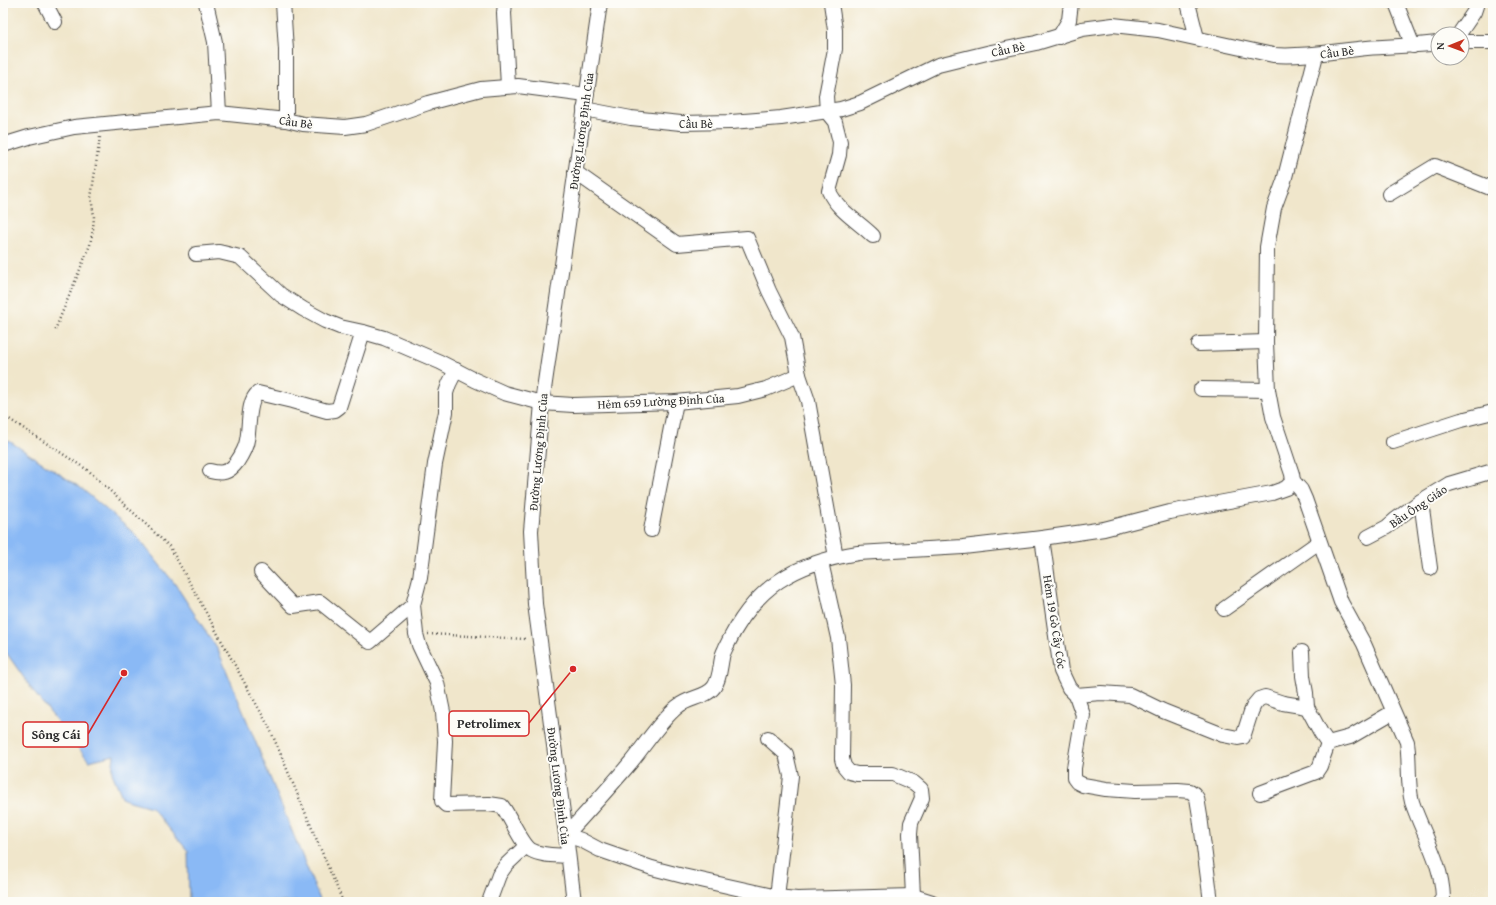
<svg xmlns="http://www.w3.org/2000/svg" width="1496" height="905" viewBox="0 0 1496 905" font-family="'Gentium Book Plus',serif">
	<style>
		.water { fill: #8ab9f5; stroke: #5a7290 }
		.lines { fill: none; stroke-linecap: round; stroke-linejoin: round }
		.minor-casing { stroke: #494743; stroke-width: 16 }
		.path { stroke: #494743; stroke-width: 2.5; stroke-dasharray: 1 3; stroke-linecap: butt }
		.minor { stroke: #fff; stroke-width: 14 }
		.labels { text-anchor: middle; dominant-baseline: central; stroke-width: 4; stroke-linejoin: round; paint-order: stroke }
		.street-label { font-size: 12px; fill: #2b2b2b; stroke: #fdfcf7 }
		.leader { fill: none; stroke: #d62828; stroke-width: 1.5 }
		.callout-dot { fill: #d62828; stroke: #fdfcf7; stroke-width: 1.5 }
		.callout { fill: #fdfcf7; stroke: #d62828; stroke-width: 1.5 }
		.callout-label { font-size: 13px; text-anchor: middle; font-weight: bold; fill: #2b2b2b }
	</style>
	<rect width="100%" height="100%" fill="#fdfcf7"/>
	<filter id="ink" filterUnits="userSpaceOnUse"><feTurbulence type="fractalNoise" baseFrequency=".025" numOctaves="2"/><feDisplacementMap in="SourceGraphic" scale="8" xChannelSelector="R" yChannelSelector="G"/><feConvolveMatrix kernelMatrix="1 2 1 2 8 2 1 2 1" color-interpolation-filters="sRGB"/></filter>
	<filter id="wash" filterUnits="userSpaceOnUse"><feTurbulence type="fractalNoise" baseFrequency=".012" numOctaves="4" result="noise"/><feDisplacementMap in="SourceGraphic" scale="16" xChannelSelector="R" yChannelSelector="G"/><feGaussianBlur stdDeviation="0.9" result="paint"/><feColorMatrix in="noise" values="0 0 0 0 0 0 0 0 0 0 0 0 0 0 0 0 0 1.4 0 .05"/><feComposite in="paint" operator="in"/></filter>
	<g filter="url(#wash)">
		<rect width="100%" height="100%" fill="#f0e6cb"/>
		<path class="water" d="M3,437L81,488L135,534L175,584L218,650L321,902H189L188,851L151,807L123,799L112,773L114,755L89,761L36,695L3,648Z"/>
	</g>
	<g filter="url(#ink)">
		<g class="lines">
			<defs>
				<g id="minor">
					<path d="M45,3L55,22"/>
					<path d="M206,3L215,42L219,113"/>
					<path d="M283,3L286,50V120"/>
					<path d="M505,3L504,13L508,86"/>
					<path d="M831,3L835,30V49L826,96L827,112L835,122L840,142L839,155L829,191C837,210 859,222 873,236"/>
					<path d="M1188,3L1197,38"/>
					<path d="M1396,3L1413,46"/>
					<path d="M1459,34L1474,12L1477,3"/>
					<path d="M1059,37L1069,20L1071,3"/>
					<path d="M1462,42H1493"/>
					<path d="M584,109L631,118L681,123L731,122L781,118L841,109L860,103L938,65L991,52L1036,43L1082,29L1113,25L1158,30L1273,55C1305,57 1335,51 1367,48C1391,46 1415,46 1438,43"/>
					<path d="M3,145L29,137L74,127L219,113L286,120L303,124L345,127L366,124L428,103L481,89L518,86L586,95"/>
					<path d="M575,172L677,244L747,238L769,291L792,337L799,375L808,401L836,557"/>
					<path d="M1389,194L1435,166L1493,189"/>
					<path d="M196,254L219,252L240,257L281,295L303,309L325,321L340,327L363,332L384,338L440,362L475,380L504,393L542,403L573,405L676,402L738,396L766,389L799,375"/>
					<path d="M1199,344L1266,342"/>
					<path d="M456,370L449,384L446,393V412L435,464L420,578L413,605L416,634L419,645L437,683L443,712L445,741L442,801L446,805L489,804L502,806C510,816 522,845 531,850C541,856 557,855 568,856"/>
					<path d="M1201,389L1268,390"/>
					<path d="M1393,442L1461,420L1493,412"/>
					<path d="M210,471C222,474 229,473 237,462C241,456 246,448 247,440C250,428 247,401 258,393L292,401L327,411L335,410L339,407L363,332"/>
					<path d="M1293,481L1301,490L1305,499L1341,602L1364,644L1407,742C1410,762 1407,783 1412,802C1423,835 1442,862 1443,898L1440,902"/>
					<path d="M1421,501L1430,568"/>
					<path d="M651,530L676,402"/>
					<path d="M1368,537L1387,527L1395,520L1421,501L1449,484L1493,471"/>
					<path d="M1042,538L1061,671L1069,688L1076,695L1083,715L1074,768V778L1077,782L1083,785L1106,789L1135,791L1178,790L1190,791L1194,794L1197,798L1200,816L1211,902"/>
					<path d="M821,562L838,638L843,685L842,759L844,766L849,772L857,774H893L914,783L921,789L922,798L911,823L910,834L913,896"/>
					<path d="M261,572L293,606L320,602L370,642L413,605"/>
					<path d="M1224,609L1319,542"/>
					<path d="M1302,652L1303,676L1306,693L1307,707L1321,733L1328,743"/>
					<path d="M1076,695L1101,693L1130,695L1163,711L1223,735L1238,738L1243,737L1251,712L1254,705L1259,699L1265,697L1283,703L1307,707"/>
					<path d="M768,738L786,754L791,776L777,897"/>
					<path d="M1260,793L1316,772L1320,766L1328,743L1350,737L1393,712"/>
					<path d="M489,902L499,875L506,865L526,846"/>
					<path d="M574,902L566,835L535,604L531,531L542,403L600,3"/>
					<path d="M932,902L913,896L797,899L777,897L683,876L652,868L600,850L581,840L566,835C588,811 610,787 631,762C645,745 660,721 677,707C688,697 706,698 714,687C720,679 720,667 722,658C722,654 725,650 726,647C754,587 794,563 858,553L963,547L1042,538L1104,529L1170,512L1272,493L1286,488L1293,481L1292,474L1273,417L1268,390L1266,342L1267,247L1274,208L1284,181L1316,55"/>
				</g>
			</defs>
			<use href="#minor" class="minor-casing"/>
			<g class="path">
				<path d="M55,330L90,245L93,229L94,216L91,198L100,137"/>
				<path d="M3,415L89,471L170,547L270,729L343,902"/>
				<path d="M428,634L527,639"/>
			</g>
			<use href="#minor" class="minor"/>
		</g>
	</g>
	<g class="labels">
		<g class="street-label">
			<text transform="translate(1008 49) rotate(-11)">Cầu Bè</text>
			<text transform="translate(1337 52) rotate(-7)">Cầu Bè</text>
			<text transform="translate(296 122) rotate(8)">Cầu Bè</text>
			<text x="696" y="123">Cầu Bè</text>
			<text transform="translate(581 131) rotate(-82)">Đường Lương Định Của</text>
			<text transform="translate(661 401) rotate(-3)">Hẻm 659 Lường Định Của</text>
			<text transform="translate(538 452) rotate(-85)">Đường Lương Định Của</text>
			<text transform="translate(1418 506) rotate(-34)">Bầu Ông Giáo</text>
			<text transform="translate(1055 622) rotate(81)">Hẻm 19 Gò Cây Cóc</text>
			<text transform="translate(559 786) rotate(83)">Đường Lương Định Của</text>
		</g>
	</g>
	<path class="leader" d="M573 669L529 723M124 673L88 734"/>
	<g class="callout-dot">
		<circle cx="573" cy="669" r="4"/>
		<circle cx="124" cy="673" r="4"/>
	</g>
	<g class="callout">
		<rect x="449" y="711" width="80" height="25" rx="4"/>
		<rect x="23" y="722" width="65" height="25" rx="4"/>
	</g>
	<g class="callout-label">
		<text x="489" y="728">Petrolimex</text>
		<text x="56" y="739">Sông Cái</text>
	</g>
	<rect width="1496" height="905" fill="none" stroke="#fdfcf7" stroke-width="16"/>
	<g transform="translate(1450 46) rotate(269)"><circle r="19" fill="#fdfcf7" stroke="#a9a8a5"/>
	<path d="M0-3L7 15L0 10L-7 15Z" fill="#c8321e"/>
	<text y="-6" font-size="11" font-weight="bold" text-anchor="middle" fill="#2b2b2b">N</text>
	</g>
</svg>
